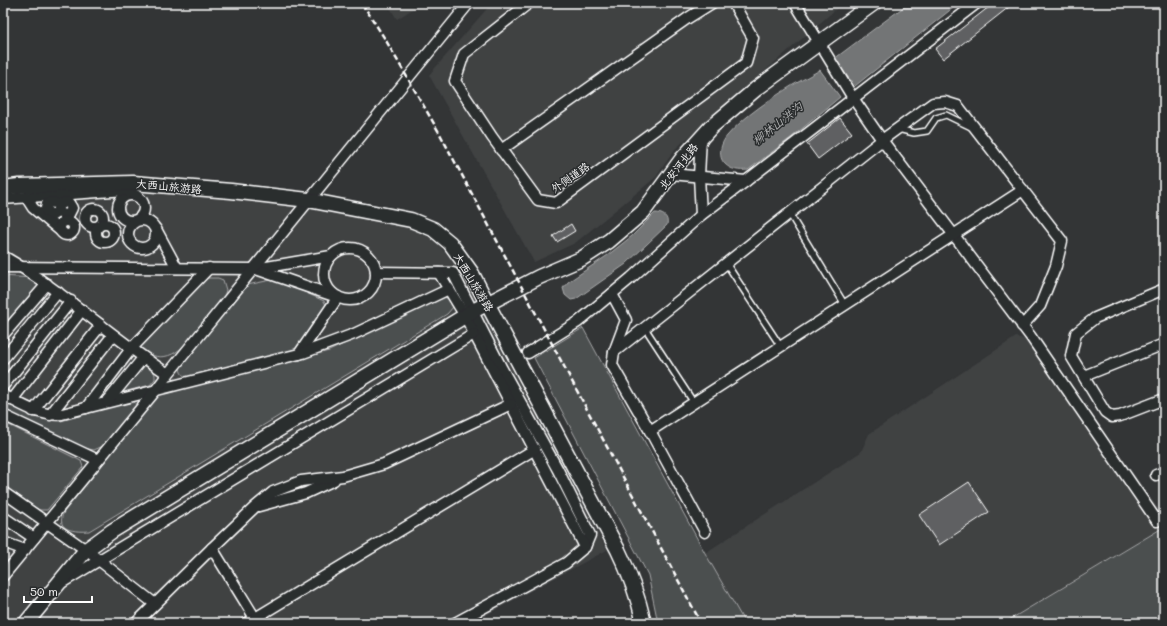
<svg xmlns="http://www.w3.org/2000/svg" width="1167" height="626" viewBox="0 0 1167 626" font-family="Mali,'LXGW WenKai TC',sans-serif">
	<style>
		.built { fill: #404243 }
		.green { fill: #4c4f50; stroke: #a6a7a8 }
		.water { fill: #737576; stroke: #abacad }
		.building { fill: #5f6162; stroke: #fff }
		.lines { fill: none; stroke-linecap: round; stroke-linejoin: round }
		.lane-casing { stroke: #fff; stroke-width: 8 }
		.street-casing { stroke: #fff; stroke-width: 13 }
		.secondary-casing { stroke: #fff; stroke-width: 17 }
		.lane { stroke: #2a2d2e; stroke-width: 5 }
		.street { stroke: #2a2d2e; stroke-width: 10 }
		.secondary { stroke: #2a2d2e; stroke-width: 14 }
		.rail { stroke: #fff; stroke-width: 2.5; stroke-dasharray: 6 3; stroke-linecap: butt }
		.labels { text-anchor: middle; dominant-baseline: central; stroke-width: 3; stroke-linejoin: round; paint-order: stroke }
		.street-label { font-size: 11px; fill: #fff; stroke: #2a2d2e }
		.water-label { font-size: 12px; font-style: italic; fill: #b2b3b4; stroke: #2a2d2e }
	</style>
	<rect width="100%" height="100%" fill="#333536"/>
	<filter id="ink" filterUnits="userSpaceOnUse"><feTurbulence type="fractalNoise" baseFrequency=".025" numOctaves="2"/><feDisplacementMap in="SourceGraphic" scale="8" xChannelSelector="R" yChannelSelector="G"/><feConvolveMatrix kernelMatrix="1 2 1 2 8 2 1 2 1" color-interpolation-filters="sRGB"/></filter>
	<g filter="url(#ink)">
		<g class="built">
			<path d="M387,3H422L397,19Z"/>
			<path d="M492,3H843L675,149L656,177L575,243L534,262L429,75Z"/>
			<path d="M127,187L289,203L411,227L435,241L459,268L607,550L471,623H3V193Z"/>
			<path d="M1035,335L1164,517V527L1004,623H745L705,553L861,452L869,434L1016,337L1027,340Z"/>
		</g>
		<g class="green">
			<path d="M3,276L32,278L40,285L3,330Z"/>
			<path d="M206,278H218L223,280L226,290L224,297C216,308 207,318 199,329C182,350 165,369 138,347Z"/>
			<path d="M276,279L324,301L326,305L298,349L192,377C185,377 181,376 180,368L247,285Z"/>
			<path d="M441,297C448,297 450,300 454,306L447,314L89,531C76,532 54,531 64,512L160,393L329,351Z"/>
			<path d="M583,328L705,553L745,623H658L648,575L534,358Z"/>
			<path d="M142,364C150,368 156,370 155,379L150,385L119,393Z"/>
			<path d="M3,398C21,407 41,422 61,421L131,401H134L136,405L103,446L94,450L83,448L3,409Z"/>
			<path d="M3,422L81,461L83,467L47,510H39L3,485Z"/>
			<path d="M1164,527V623H1004Z"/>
		</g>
		<g class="water">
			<path d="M909,3H959L855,86L834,59Z"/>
			<path d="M820,70L840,97L792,137L748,170C739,171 731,170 725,164C717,156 721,143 727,136C743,117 772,98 793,85C802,80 811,75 820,70Z"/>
			<path d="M655,213C662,213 669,216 667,225L626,264L576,299L571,300L565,295L563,288L568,282L608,255L632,236Z"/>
		</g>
		<g class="building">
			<path d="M994,3H1014L943,59L935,49Z"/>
			<path d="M840,118L852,133L818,159L807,144Z"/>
			<path d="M571,224L575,231L557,242L553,236Z"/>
			<path d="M969,482L989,512L939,545L919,515Z"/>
		</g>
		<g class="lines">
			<defs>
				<g id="lane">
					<path d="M898,129L914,133L927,131L936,118L946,115L973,128"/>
					<path d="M789,213L845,305"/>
					<path d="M726,263L781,347"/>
					<path d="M645,328L694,403"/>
				</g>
				<g id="street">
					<path d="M529,3L464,54L455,81L492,137L538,200L556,203L746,63L753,38L733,3"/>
					<path d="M795,3L853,98L882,140L1031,337L1157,521"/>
					<path d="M501,150L688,18L712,3"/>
					<path d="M671,174L746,181"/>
					<circle cx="131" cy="208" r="13"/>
					<path d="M26,197L33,208L63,233"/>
					<path d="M3,199L126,190L137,196"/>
					<circle cx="94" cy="218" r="9"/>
					<path d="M59,209C60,214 64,216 69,214L72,208L69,203L65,202L60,205C58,209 58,213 53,215L47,212L46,208L47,204L52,202L57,204L59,209"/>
					<path d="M701,215L699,176L701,137"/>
					<circle cx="142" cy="234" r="14"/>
					<circle cx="67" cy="228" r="7"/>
					<circle cx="105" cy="233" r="9"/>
					<path d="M156,229L177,268"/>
					<circle cx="350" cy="274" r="26"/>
					<path d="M3,256C62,290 111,337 168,374"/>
					<path d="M3,267L255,269L331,256"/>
					<path d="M256,269L334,296"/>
					<path d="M376,272L453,273L502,369L558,470L590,535L585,547L566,563L455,623"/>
					<path d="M439,273L465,316L585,547"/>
					<path d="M1164,289L1095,318L1076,333L1071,356L1105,412L1112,417L1120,416L1164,399"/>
					<path d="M612,294L626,320L614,352"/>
					<path d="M3,335L47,284"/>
					<path d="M528,353L578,322L631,278L701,215L746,181L977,3"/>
					<path d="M299,354L338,297"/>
					<path d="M3,359L58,292"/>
					<path d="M1084,376L1164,344"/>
					<path d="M3,386L71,301"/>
					<path d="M3,395C23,405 39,417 62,414L303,353L354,334L449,289"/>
					<path d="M12,400L82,310"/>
					<path d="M107,402L143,358"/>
					<path d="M86,408L131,349L209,268"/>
					<path d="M33,411L101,325"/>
					<path d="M3,415L98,460"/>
					<path d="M50,415L113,335"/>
					<path d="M650,431L1023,190"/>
					<path d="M1156,475L1164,472"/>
					<path d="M3,492L86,550L155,604"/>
					<path d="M259,506L306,493L334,480"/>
					<path d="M3,517L34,538"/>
					<path d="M705,532L650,431L612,365L614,352L882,140L933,103L945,102L958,106L1062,241L1056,266L1040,306L1022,326"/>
					<path d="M3,542L25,550"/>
					<path d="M212,548L258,623"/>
					<path d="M3,576L156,390L168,374L469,3"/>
					<path d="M63,582L474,334"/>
					<path d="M136,623L212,548L255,507L273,492L301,481L343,476L384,464L511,404"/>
					<path d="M247,623L535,449"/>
				</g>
				<g id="secondary">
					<path d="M3,188L19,186L133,183L231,191L308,200L411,220L433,229L450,243L471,272L487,303L618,550C630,574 638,597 644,623"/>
					<path d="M26,623L86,550L112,531L473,311L539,277L581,259L609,241L643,212L682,159L711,127L756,89L874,3"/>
				</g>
			</defs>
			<use href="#lane" class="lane-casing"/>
			<use href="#street" class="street-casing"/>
			<use href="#secondary" class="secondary-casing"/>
			<use href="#lane" class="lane"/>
			<use href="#street" class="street"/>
			<use href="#secondary" class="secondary"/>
			<path class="rail" d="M362,3L385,39L440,134L701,623"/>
		</g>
	</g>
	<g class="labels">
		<g class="street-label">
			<text transform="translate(678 166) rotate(-52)">北安河北路</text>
			<text transform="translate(570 177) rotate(-35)">外侧道路</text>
			<text transform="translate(169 186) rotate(5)">大西山旅游路</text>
			<text transform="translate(474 282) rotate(59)">大西山旅游路</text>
		</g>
		<g class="water-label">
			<text transform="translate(777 123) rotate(-38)">柳林山洪沟</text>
		</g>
	</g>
	<rect width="1167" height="626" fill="none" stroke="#2a2d2e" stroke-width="16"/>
	<rect x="8" y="8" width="1151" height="610" fill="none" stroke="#fff" stroke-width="1.5" filter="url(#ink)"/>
	<path d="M24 596v6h68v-6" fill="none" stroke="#ffffff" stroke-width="2"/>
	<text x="30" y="596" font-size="12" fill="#ffffff" stroke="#2a2d2e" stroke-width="3" paint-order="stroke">50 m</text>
</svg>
